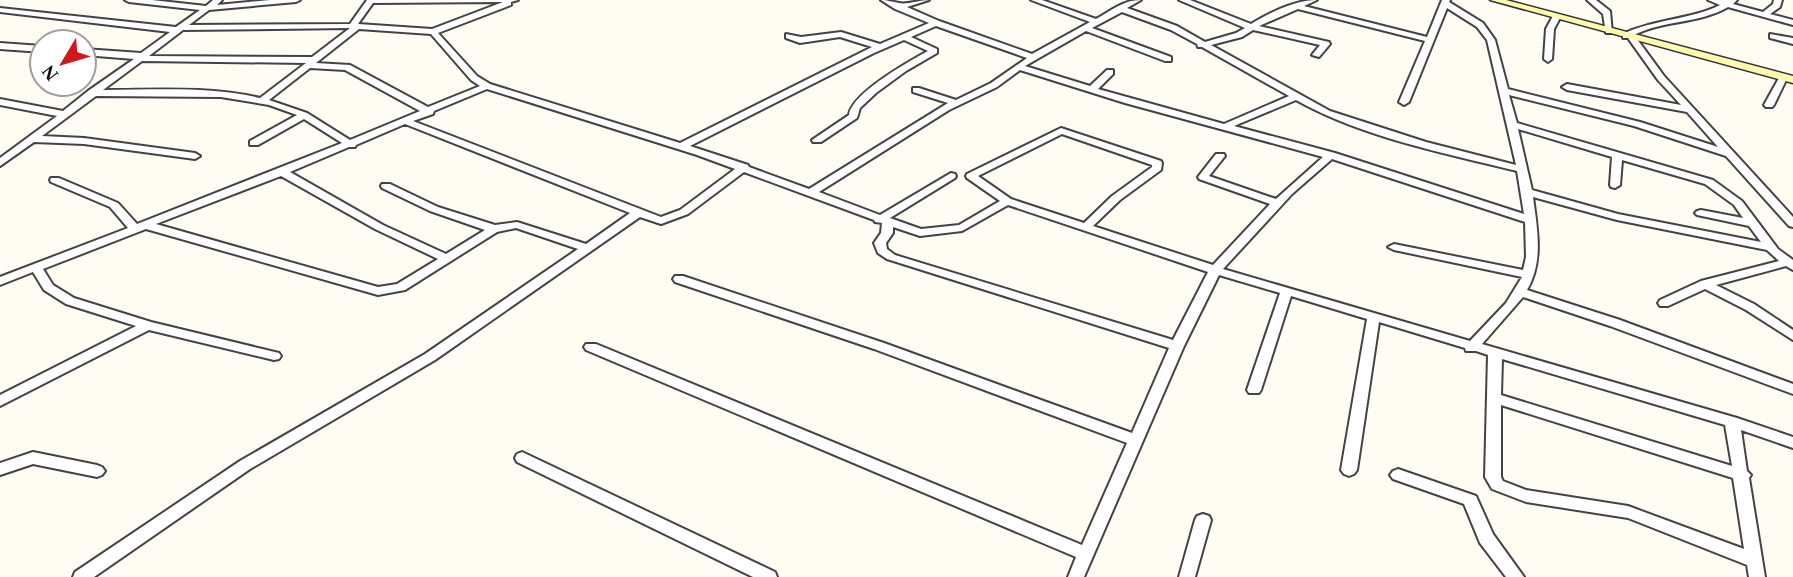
<svg xmlns="http://www.w3.org/2000/svg" width="1793" height="577" viewBox="0 0 1793 577" font-family="Georgia,serif">
	<style>
		.lines { fill: none; stroke-linecap: round; stroke-linejoin: round }
		.street-casing { stroke: #434343; stroke-width: 4 }
		.secondary-casing { stroke: #323232; stroke-width: 3 }
		.street { fill: #fff; fill-rule: evenodd }
		.secondary { fill: #fff9ae; fill-rule: evenodd }
	</style>
	<rect width="100%" height="100%" fill="#fffdf3"/>
	<g class="lines">
		<defs>
			<g id="street">
				<path d="M125,0H152L206,6L213,0H222L217,5L270,0H300L296,2L209,10L189,25L350,24L367,0H518L511,2V5L438,33L477,76L490,84L680,143L872,47L840,37L800,43L786,38V34L801,37L841,32L880,44L929,23L895,9L881,0C888,0 892,2 899,3C906,5 920,0 929,0L907,7L939,21L1032,54L1090,22L1031,0H1042L1096,19C1111,11 1123,0 1141,0L1127,8L1177,26L1205,42L1236,33L1245,28L1179,0H1190L1251,24C1269,13 1295,0 1317,0L1304,6L1427,37L1442,0H1450L1449,2L1483,23L1495,40L1508,89L1640,122L1718,147L1687,112L1567,90L1562,87L1567,84L1681,105L1658,80L1628,38H1623V34C1654,19 1690,20 1720,5L1708,0H1737L1733,4L1763,12L1773,4L1774,0H1782L1780,7L1770,14L1793,20V25L1728,7C1699,24 1663,20 1634,35L1664,76L1793,217V227L1789,226L1726,156L1634,126L1509,95L1517,123L1713,180L1742,201L1778,249L1793,260V270L1786,266L1716,285L1754,304L1793,330V340L1746,310L1705,289L1668,306H1660L1658,303L1660,300L1701,281L1779,261L1767,250L1617,220L1533,197C1537,228 1544,261 1527,290L1620,320L1793,384V394L1610,326L1523,297L1482,344L1737,418L1793,437V448L1741,430L1747,471L1751,475L1749,478L1765,577H1749L1747,565L1628,518L1526,502L1492,489L1485,477L1488,355L1476,351H1466L1465,348L1379,322L1357,470L1354,474L1349,476L1344,474L1341,470L1367,319L1291,296L1261,390L1259,393H1249L1247,390L1280,293L1219,275L1184,346L1084,577H1068L1076,557L586,350L584,347L586,344H596L1082,545L1127,443L874,349L675,282L673,279L675,276H683L884,343L1132,433L1169,348L887,259L878,253L874,243L881,233L882,223L875,222L874,220L744,172L688,214L661,224L640,217L435,360L250,469L94,577H73L75,572L240,461L425,354L578,249L516,228L497,232L405,290L378,295L146,229L43,269L53,285L74,298L151,322L279,353L281,356L279,359L274,360L149,330L0,406V395L136,326L66,304L44,290L33,272L0,285V277L128,228L110,207L51,182L50,180L51,178H59L118,203L137,224L342,143L304,119L258,145H250V141L297,115L269,105L221,97L96,96L42,136L84,138L195,153L200,156L195,159L84,144L34,142L0,166V158L57,116L0,105V99L63,111L88,91L134,59L84,55V49L141,53L170,32L0,12V8L176,27L200,10L129,2ZM503,2L432,29L358,24L373,3ZM1447,8L1477,27L1487,40L1516,165L1426,142L1330,111L1211,45L1242,37L1253,30L1320,45L1312,55L1319,57L1330,44L1329,42L1259,26L1298,9L1425,41L1399,102L1404,105L1409,102ZM1122,12L1171,30L1197,44L1198,47H1202L1289,96L1224,124L1098,89L1113,74V70H1107L1090,86L1025,66L1086,31L1165,61H1171V57L1092,28ZM936,26L1027,58L991,83L956,100L919,88H913V92L948,103L809,189L749,167L748,165L690,146L874,53L904,40L928,51C908,62 852,93 849,115L812,140L813,142H821L857,118L860,108L876,93L906,71L937,53V49L911,37ZM350,28L312,57L149,56L183,30ZM359,29L431,34L471,80L480,86L428,107L350,65L316,63ZM142,61L306,63L260,98C209,86 156,90 103,90ZM310,68L345,70L420,111L350,140L307,113L269,100ZM1020,70L1125,103L1323,157L1276,199L1209,176L1225,156L1224,154H1216L1198,177L1199,179L1270,204L1213,265L1093,226L1120,200L1161,170L1162,163L1161,161L1061,128L967,174L966,176L967,178L1000,201L959,225L921,229L890,218L955,178L956,176L955,174L951,173L880,215L819,192L949,110L997,87ZM487,89L697,155L735,169L680,210L661,217L413,121L433,114L434,111ZM1296,100C1362,137 1444,153 1517,171L1524,214L1335,153L1234,126ZM405,124L630,213L586,244L517,222L495,225L438,207L390,184H382L381,186L382,188L430,211L485,230L446,254L383,225L290,172L349,147H355L356,145ZM1518,129L1612,157L1610,185L1611,187L1615,188L1620,185L1622,160L1705,184L1734,205L1743,218L1701,210L1697,211L1695,213L1697,215L1749,226L1761,242L1618,214L1532,190ZM1062,134L1152,165V167L1112,196L1084,223L1011,199L978,176ZM1332,159L1525,222L1526,257L1523,270L1394,244L1388,247L1394,250L1522,277L1506,303L1470,341L1223,269L1292,194ZM281,176L375,229L438,259L397,284L378,287L156,224ZM1008,205L1208,272L1173,340L895,255L887,249L886,243L893,233V227L920,236L962,231ZM1502,359L1725,425L1732,466L1501,395ZM1501,405L1733,478L1744,549L1628,506L1526,490L1503,481L1501,477Z"/>
				<path d="M1587,0H1596L1610,11L1612,33H1606L1603,14Z"/>
				<path d="M1554,14L1561,16L1554,29L1552,59L1548,62L1544,59L1546,29Z"/>
				<path d="M1770,34L1793,38V44L1770,38Z"/>
				<path d="M0,43L42,46V52L0,49Z"/>
				<path d="M1783,75L1787,78L1774,105L1772,107H1766L1764,105L1779,78Z"/>
				<path d="M33,452L97,465L102,467L105,471L102,475L97,477L33,464L0,475V463Z"/>
				<path d="M522,452L775,572L777,577H753L517,462L515,458L517,454Z"/>
				<path d="M1398,469L1476,496L1493,534L1524,577H1506L1480,543L1464,504L1393,479L1390,475L1393,471Z"/>
				<path d="M1203,514L1209,516L1211,520L1195,577H1179L1195,520L1197,516Z"/>
			</g>
			<path id="secondary" d="M1490,0H1506L1793,76V83Z"/>
		</defs>
		<use href="#street" class="street-casing"/>
		<use href="#secondary" class="secondary-casing"/>
		<use href="#street" class="street"/>
		<use href="#secondary" class="secondary"/>
	</g>
	<g transform="translate(63 63) rotate(232)"><circle r="33" fill="#ffffff" stroke="#9f9f9f" stroke-width="2"/>
	<path d="M0-5L12 26L0 18L-12 26Z" fill="#cf191b"/>
	<text y="-10" font-size="19" font-weight="bold" text-anchor="middle" fill="#101010">N</text>
	</g>
</svg>
